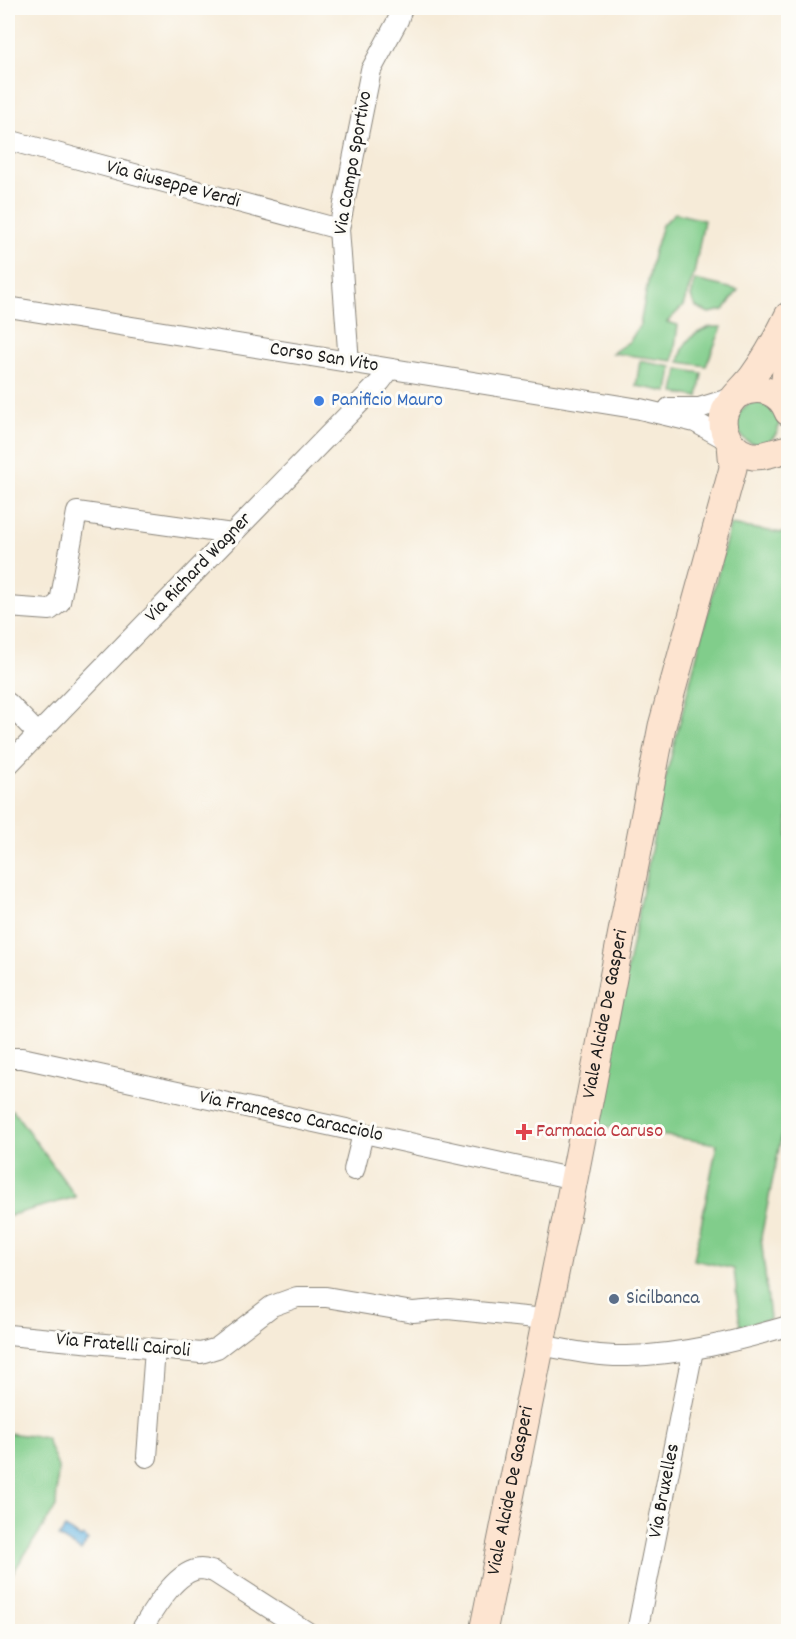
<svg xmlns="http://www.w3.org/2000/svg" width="796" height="1639" viewBox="0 0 796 1639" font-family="Dekko,sans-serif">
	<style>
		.green { fill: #81cd8b; stroke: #4e7454; stroke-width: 1.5 }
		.water { fill: #68b5e2; stroke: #42687f; stroke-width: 1.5 }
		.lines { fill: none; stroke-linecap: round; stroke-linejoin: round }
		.street-casing { stroke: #89847a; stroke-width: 22 }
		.secondary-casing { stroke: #89847a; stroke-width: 29 }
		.street { stroke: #fff; stroke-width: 20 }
		.secondary { stroke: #fde4d0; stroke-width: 27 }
		.shop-dot { fill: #3f7fe0; stroke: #fdfcf7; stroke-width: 2 }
		.health-dot { fill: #e0444e; stroke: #fdfcf7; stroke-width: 2 }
		.service-dot { fill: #5c6f8a; stroke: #fdfcf7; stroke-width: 2 }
		.labels { text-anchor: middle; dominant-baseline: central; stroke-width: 6; stroke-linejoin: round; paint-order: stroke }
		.street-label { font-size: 20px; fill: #1c1c1c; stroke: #fdfcf7 }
		.shop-label { font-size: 20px; fill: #366cbe; stroke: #fdfcf7; text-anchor: start }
		.health-label { font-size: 20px; fill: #be3a42; stroke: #fdfcf7; text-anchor: start }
		.service-label { font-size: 20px; fill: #4e5e75; stroke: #fdfcf7; text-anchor: start }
	</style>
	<rect width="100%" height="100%" fill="#fdfcf7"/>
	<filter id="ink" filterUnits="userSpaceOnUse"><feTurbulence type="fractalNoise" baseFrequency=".0167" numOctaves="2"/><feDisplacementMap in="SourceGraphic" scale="12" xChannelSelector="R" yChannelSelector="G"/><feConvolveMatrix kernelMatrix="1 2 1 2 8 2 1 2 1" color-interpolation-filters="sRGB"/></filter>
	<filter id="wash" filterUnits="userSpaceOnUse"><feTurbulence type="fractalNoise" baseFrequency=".008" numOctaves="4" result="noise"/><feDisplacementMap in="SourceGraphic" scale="24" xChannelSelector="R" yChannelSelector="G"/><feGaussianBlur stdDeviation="1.35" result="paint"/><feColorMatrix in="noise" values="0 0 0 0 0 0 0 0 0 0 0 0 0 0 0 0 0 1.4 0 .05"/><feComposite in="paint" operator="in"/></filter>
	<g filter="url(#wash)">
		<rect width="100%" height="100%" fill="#f6ebd8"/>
		<g class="green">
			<path d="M675,213L704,220L694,274L683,306L667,322L678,325L673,361L612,353L630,341L640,325L653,255L662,225Z"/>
			<path d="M695,280L738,290L724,310L709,313L696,307L691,297Z"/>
			<path d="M710,327H722L706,366L679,362C684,341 690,335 710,327Z"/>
			<path d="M640,361L672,367L668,392L636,386Z"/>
			<path d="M678,369L702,373L698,397L674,393Z"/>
			<circle cx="758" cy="423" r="21"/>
			<path d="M730,525L788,534V1104L761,1237L770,1319L740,1326L734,1269L694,1260L717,1144L596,1125L665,780Z"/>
			<path d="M13,1110L76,1197L8,1216V1112Z"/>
			<path d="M8,1433L46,1438L58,1467L56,1507L8,1580Z"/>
		</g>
		<path class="water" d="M65,1528L81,1538L83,1536L88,1540L81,1551L59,1537Z"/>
	</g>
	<g filter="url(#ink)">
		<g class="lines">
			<defs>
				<g id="street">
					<path d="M8,140L339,229"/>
					<path d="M8,307L640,409L695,422L729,441"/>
					<path d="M349,363L339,229L371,70L398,20L402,8"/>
					<path d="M669,408H699L735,397"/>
					<path d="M8,607L50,610L60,602L77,512L232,534"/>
					<path d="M8,703L38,734"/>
					<path d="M8,765L381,381L390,369"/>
					<path d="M8,1058H22L574,1179"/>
					<path d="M354,1170L363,1134"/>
					<path d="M8,1335L201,1353L217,1348L272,1306L297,1297H326L413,1312L448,1309L545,1319"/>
					<path d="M540,1345C568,1350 598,1357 627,1356C682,1355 736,1341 788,1326"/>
					<path d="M147,1457L155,1349"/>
					<path d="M140,1632C152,1613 175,1570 201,1569C205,1569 210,1571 214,1572L307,1632"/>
					<path d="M637,1632L693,1350"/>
				</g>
				<g id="secondary">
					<path d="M788,316C778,337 767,357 753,376C745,387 730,399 725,411C718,431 732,453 753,456C764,457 777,451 788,449"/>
					<path d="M739,394C759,384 780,391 788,412"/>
					<path d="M788,409L785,380L788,350"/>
					<path id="s1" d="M483,1632L574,1179L662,726L733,468L731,444"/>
				</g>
			</defs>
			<use href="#street" class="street-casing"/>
			<use href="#secondary" class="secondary-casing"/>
			<use href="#street" class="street"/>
			<use href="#secondary" class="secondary"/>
		</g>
	</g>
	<circle class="shop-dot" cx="319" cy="401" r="6"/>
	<path class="health-dot" d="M521 1123h6v6h6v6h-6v6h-6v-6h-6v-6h6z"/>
	<circle class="service-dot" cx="614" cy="1299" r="6"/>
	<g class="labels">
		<g class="street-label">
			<text transform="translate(354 163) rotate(-80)">Via Campo Sportivo</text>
			<text transform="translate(173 185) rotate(15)">Via Giuseppe Verdi</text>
			<text transform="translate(324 358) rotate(9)">Corso San Vito</text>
			<text transform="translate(199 568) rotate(-46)">Via Richard Wagner</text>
			<text stroke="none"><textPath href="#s1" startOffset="630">Viale Alcide De Gasperi</textPath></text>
			<text transform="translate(291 1117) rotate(12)">Via Francesco Caracciolo</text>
			<text transform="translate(123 1346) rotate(5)">Via Fratelli Cairoli</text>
			<text stroke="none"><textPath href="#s1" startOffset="144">Viale Alcide De Gasperi</textPath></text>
			<text transform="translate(665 1491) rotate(-79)">Via Bruxelles</text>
		</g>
		<g class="shop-label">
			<text x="331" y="401">Panificio Mauro</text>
		</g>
		<g class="health-label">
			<text x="536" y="1132">Farmacia Caruso</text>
		</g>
		<g class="service-label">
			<text x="626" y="1299">Sicilbanca</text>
		</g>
	</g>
	<rect width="796" height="1639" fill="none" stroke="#fdfcf7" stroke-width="30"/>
</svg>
